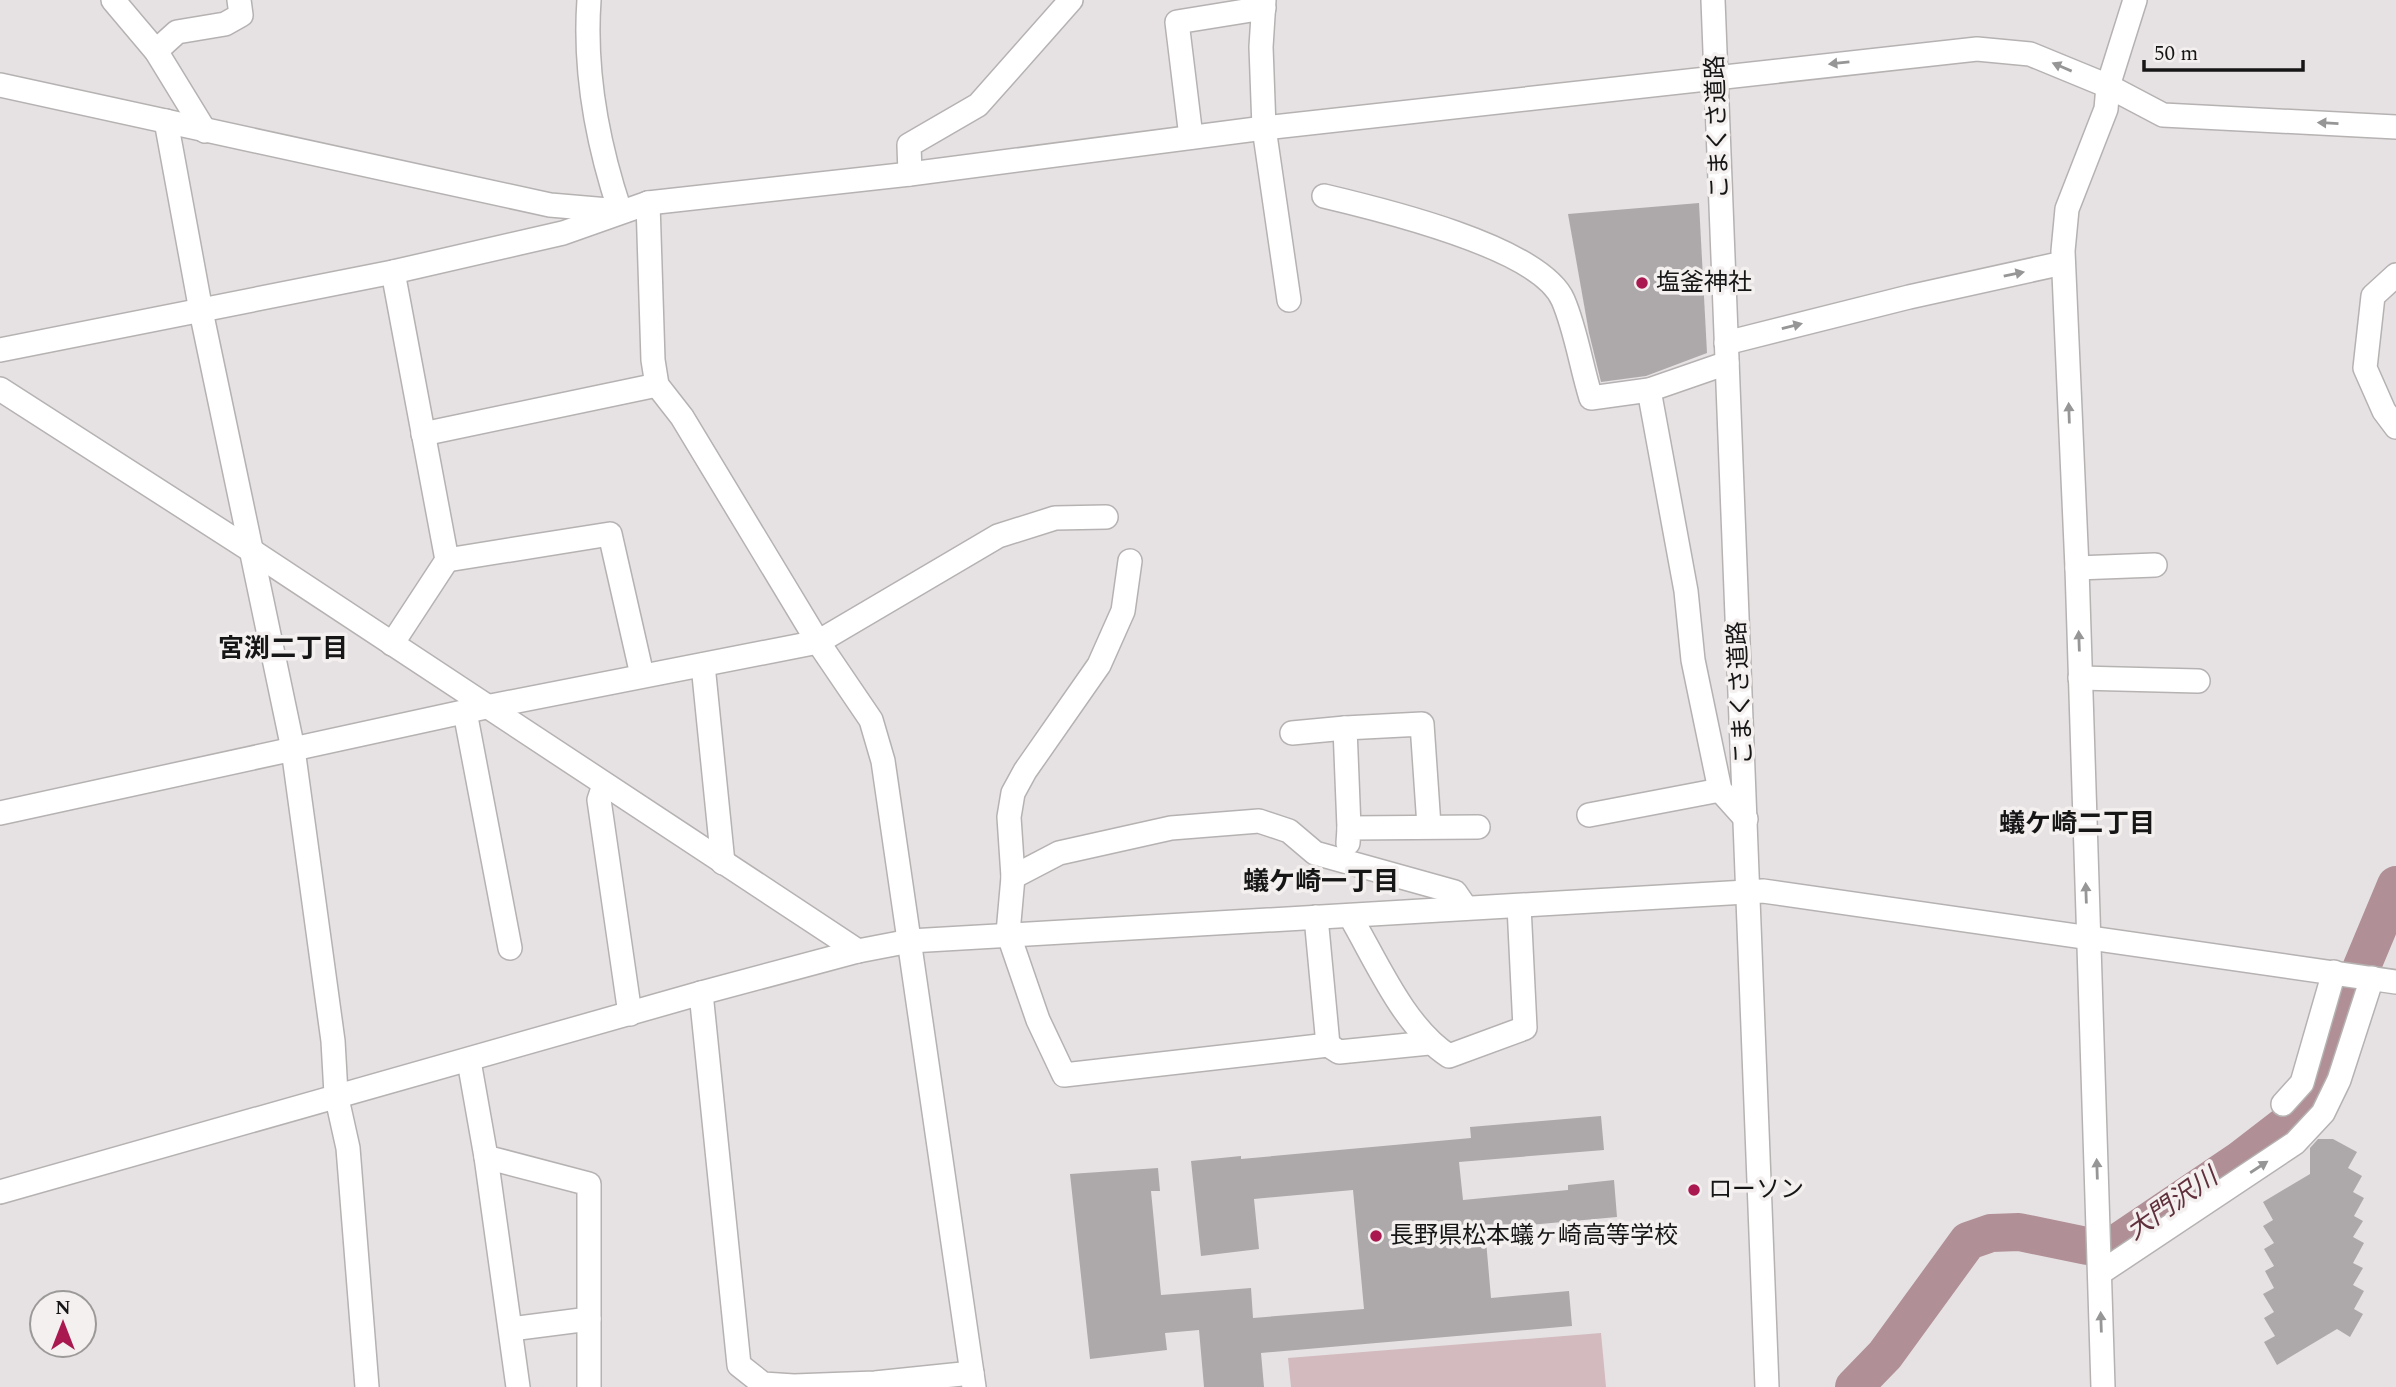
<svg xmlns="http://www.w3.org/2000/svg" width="2396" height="1387" viewBox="0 0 2396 1387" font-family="Spectral,'Noto Sans JP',serif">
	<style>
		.green { fill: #d2babe }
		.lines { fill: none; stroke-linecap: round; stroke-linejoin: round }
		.river { stroke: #b08f96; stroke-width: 38 }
		.building { fill: #ada9aa }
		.minor-casing { stroke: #b6b2b2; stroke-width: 26 }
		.minor { stroke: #fff; stroke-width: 23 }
		.oneway { fill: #979696 }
		.poi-dot { fill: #aa1850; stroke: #f4f0f0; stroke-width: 2.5 }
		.labels { text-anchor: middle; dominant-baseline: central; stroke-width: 7; stroke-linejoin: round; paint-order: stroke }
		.street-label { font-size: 24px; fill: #171616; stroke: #f4f0f0 }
		.poi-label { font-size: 24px; fill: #171616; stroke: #f4f0f0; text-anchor: start }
		.neighbourhood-label { font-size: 26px; font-weight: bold; fill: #171616; stroke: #f4f0f0 }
		.water-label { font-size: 26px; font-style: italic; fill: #60303c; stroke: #f4f0f0 }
	</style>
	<rect width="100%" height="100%" fill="#e6e2e3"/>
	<path class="green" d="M1601,1333L1606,1387H1291L1288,1358Z"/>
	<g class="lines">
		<path class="river" d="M1854,1387L1885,1355L1968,1241L1991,1233L2019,1232L2087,1246L2114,1245L2240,1160L2288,1123L2314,1094L2350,995L2396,885"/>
	</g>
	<g class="building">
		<path d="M1699,203L1707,353L1646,376L1601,382L1589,333L1568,214Z"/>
		<path d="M1601,1116L1604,1150L1459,1162L1463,1200L1568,1190V1185L1614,1180L1617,1217L1485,1229L1491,1298L1569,1291L1572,1326L1261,1353L1264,1387H1204L1199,1330L1165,1333L1167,1350L1090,1359L1070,1174L1158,1168L1160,1191H1151L1161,1295L1251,1288L1253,1318L1364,1309L1353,1190L1254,1199L1259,1249L1201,1256L1191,1161L1241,1156V1159L1471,1138L1470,1127Z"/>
		<path d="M2318,1139H2333L2357,1152L2348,1168L2362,1176L2353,1192L2364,1198L2354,1216L2363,1221L2353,1237L2364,1243L2353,1263L2363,1268L2353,1285L2364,1291L2354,1309L2363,1314L2350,1337L2337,1329L2277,1365L2264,1342L2275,1336L2264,1318L2274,1312L2263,1294L2274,1288L2265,1271L2274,1266L2264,1249L2274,1243L2263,1226L2273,1220L2263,1202L2310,1174V1148Z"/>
	</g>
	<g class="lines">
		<defs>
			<g id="minor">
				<path d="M113,0L156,51L205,131"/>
				<path d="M1264,0L1261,47L1264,128L1289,300"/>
				<path d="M1713,0L1767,1387"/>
				<path d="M156,51L177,32L225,24L241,15L239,0"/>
				<path d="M0,85L550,205L620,211C598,145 584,70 589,0"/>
				<path d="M166,121L201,311L293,749L333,1041L336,1094L348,1148L367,1387"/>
				<path d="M1191,137L1177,22L1264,8"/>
				<path d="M910,174L909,145L978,105L1071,0"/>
				<path d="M1324,196C1379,209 1540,247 1563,300C1576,330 1581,366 1591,398L1649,390L1727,363"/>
				<path d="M648,203L653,360L657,385L682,417L818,642L871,720L883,761L974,1387"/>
				<path d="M2396,275L2373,296L2365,368L2384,411L2396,427"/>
				<path d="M1726,343L1909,297L2063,263"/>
				<path d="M0,350L393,272L563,233L648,203L910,174L1264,128L1977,49L2030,54L2108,86L2163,115L2396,127"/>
				<path d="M0,389L249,549L858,951"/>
				<path d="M1649,390L1686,591L1693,660L1720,790L1746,819"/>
				<path d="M423,434L657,385"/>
				<path d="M447,560L610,534L642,675"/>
				<path d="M1130,561L1123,611L1099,665L1025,771L1013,793L1009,817L1013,877L1008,933L1038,1020L1064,1075L1328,1045L1339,1052L1429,1043"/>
				<path d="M2077,568L2155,565"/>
				<path d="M392,644L447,560L393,272"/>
				<path d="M703,665L723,863"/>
				<path d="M2080,678L2198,681"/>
				<path d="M465,712L510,948"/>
				<path d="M1292,733L1345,728"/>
				<path d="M604,785L599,800L630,1014"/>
				<path d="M0,813L486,707L818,642L998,536L1055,518L1106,517"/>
				<path d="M1589,815L1720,790"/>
				<path d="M1349,828L1345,728L1422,724L1429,826"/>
				<path d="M1348,843L1349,828L1478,827"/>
				<path d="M1013,877L1059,853L1171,828L1259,821L1289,831L1315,853L1455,892L1466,908"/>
				<path d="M1350,916C1377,962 1404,1027 1449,1056L1525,1028L1519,906"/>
				<path d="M1316,917L1328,1045"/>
				<path d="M701,993L739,1365L763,1384L794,1386L875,1383L972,1373"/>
				<path d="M469,1061L486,1157L589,1184V1387"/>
				<path d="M2283,1104L2302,1083L2334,972"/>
				<path d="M486,1157L518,1387"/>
				<path d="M0,1192L701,993L858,951L910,941L1763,891L2396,982"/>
				<path d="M2100,1273L2295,1143L2323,1113L2339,1080L2372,978"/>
				<path d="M511,1329L589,1319"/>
				<path d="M2103,1387L2077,568L2063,251L2067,209L2106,109L2108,86L2135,0"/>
			</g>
		</defs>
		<use href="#minor" class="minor-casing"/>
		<use href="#minor" class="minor"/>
	</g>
	<defs><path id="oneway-solid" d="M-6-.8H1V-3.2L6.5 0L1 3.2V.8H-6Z" transform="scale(1.75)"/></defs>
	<g class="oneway">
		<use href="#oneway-solid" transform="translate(1839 63) rotate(174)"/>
		<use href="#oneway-solid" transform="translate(2062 67) rotate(-157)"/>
		<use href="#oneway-solid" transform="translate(2328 123) rotate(-177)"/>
		<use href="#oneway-solid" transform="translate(2014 274) rotate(-12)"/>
		<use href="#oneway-solid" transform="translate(1792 326) rotate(-14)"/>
		<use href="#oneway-solid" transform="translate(2069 413) rotate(-92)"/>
		<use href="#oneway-solid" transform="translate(2079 641) rotate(-92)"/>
		<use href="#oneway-solid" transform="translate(2086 893) rotate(-92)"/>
		<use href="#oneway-solid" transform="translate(2259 1167) rotate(-33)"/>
		<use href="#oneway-solid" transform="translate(2097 1169) rotate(-92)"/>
		<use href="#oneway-solid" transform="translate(2101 1322) rotate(-92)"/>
	</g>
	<g class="poi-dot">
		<circle cx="1642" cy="283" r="7"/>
		<circle cx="1694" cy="1190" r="7"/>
		<circle cx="1376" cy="1236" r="7"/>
	</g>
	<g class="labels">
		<g class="street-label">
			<text transform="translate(1718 127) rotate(-92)">こまくさ道路</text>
			<text transform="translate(1741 693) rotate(-93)">こまくさ道路</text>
		</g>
		<g class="poi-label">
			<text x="1656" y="283">塩釜神社</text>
			<text x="1708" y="1190">ローソン</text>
			<text x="1390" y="1236">長野県松本蟻ヶ崎高等学校</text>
		</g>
		<g class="neighbourhood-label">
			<text x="283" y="649">宮渕二丁目</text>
			<text x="2077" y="824">蟻ケ崎二丁目</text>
			<text x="1321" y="882">蟻ケ崎一丁目</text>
		</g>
		<g class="water-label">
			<text transform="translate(2172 1204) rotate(-35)">大門沢川</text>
		</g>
	</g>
	<g transform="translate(63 1324)"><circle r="33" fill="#f4f0f0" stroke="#9c9999" stroke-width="2"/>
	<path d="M0-5L12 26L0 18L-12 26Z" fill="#aa1850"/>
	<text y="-10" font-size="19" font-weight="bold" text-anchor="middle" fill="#171616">N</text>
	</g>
	<path d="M2144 60v10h159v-10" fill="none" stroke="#171616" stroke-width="3.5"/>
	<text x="2154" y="60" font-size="21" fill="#171616" stroke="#f4f0f0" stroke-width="5" paint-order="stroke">50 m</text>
</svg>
